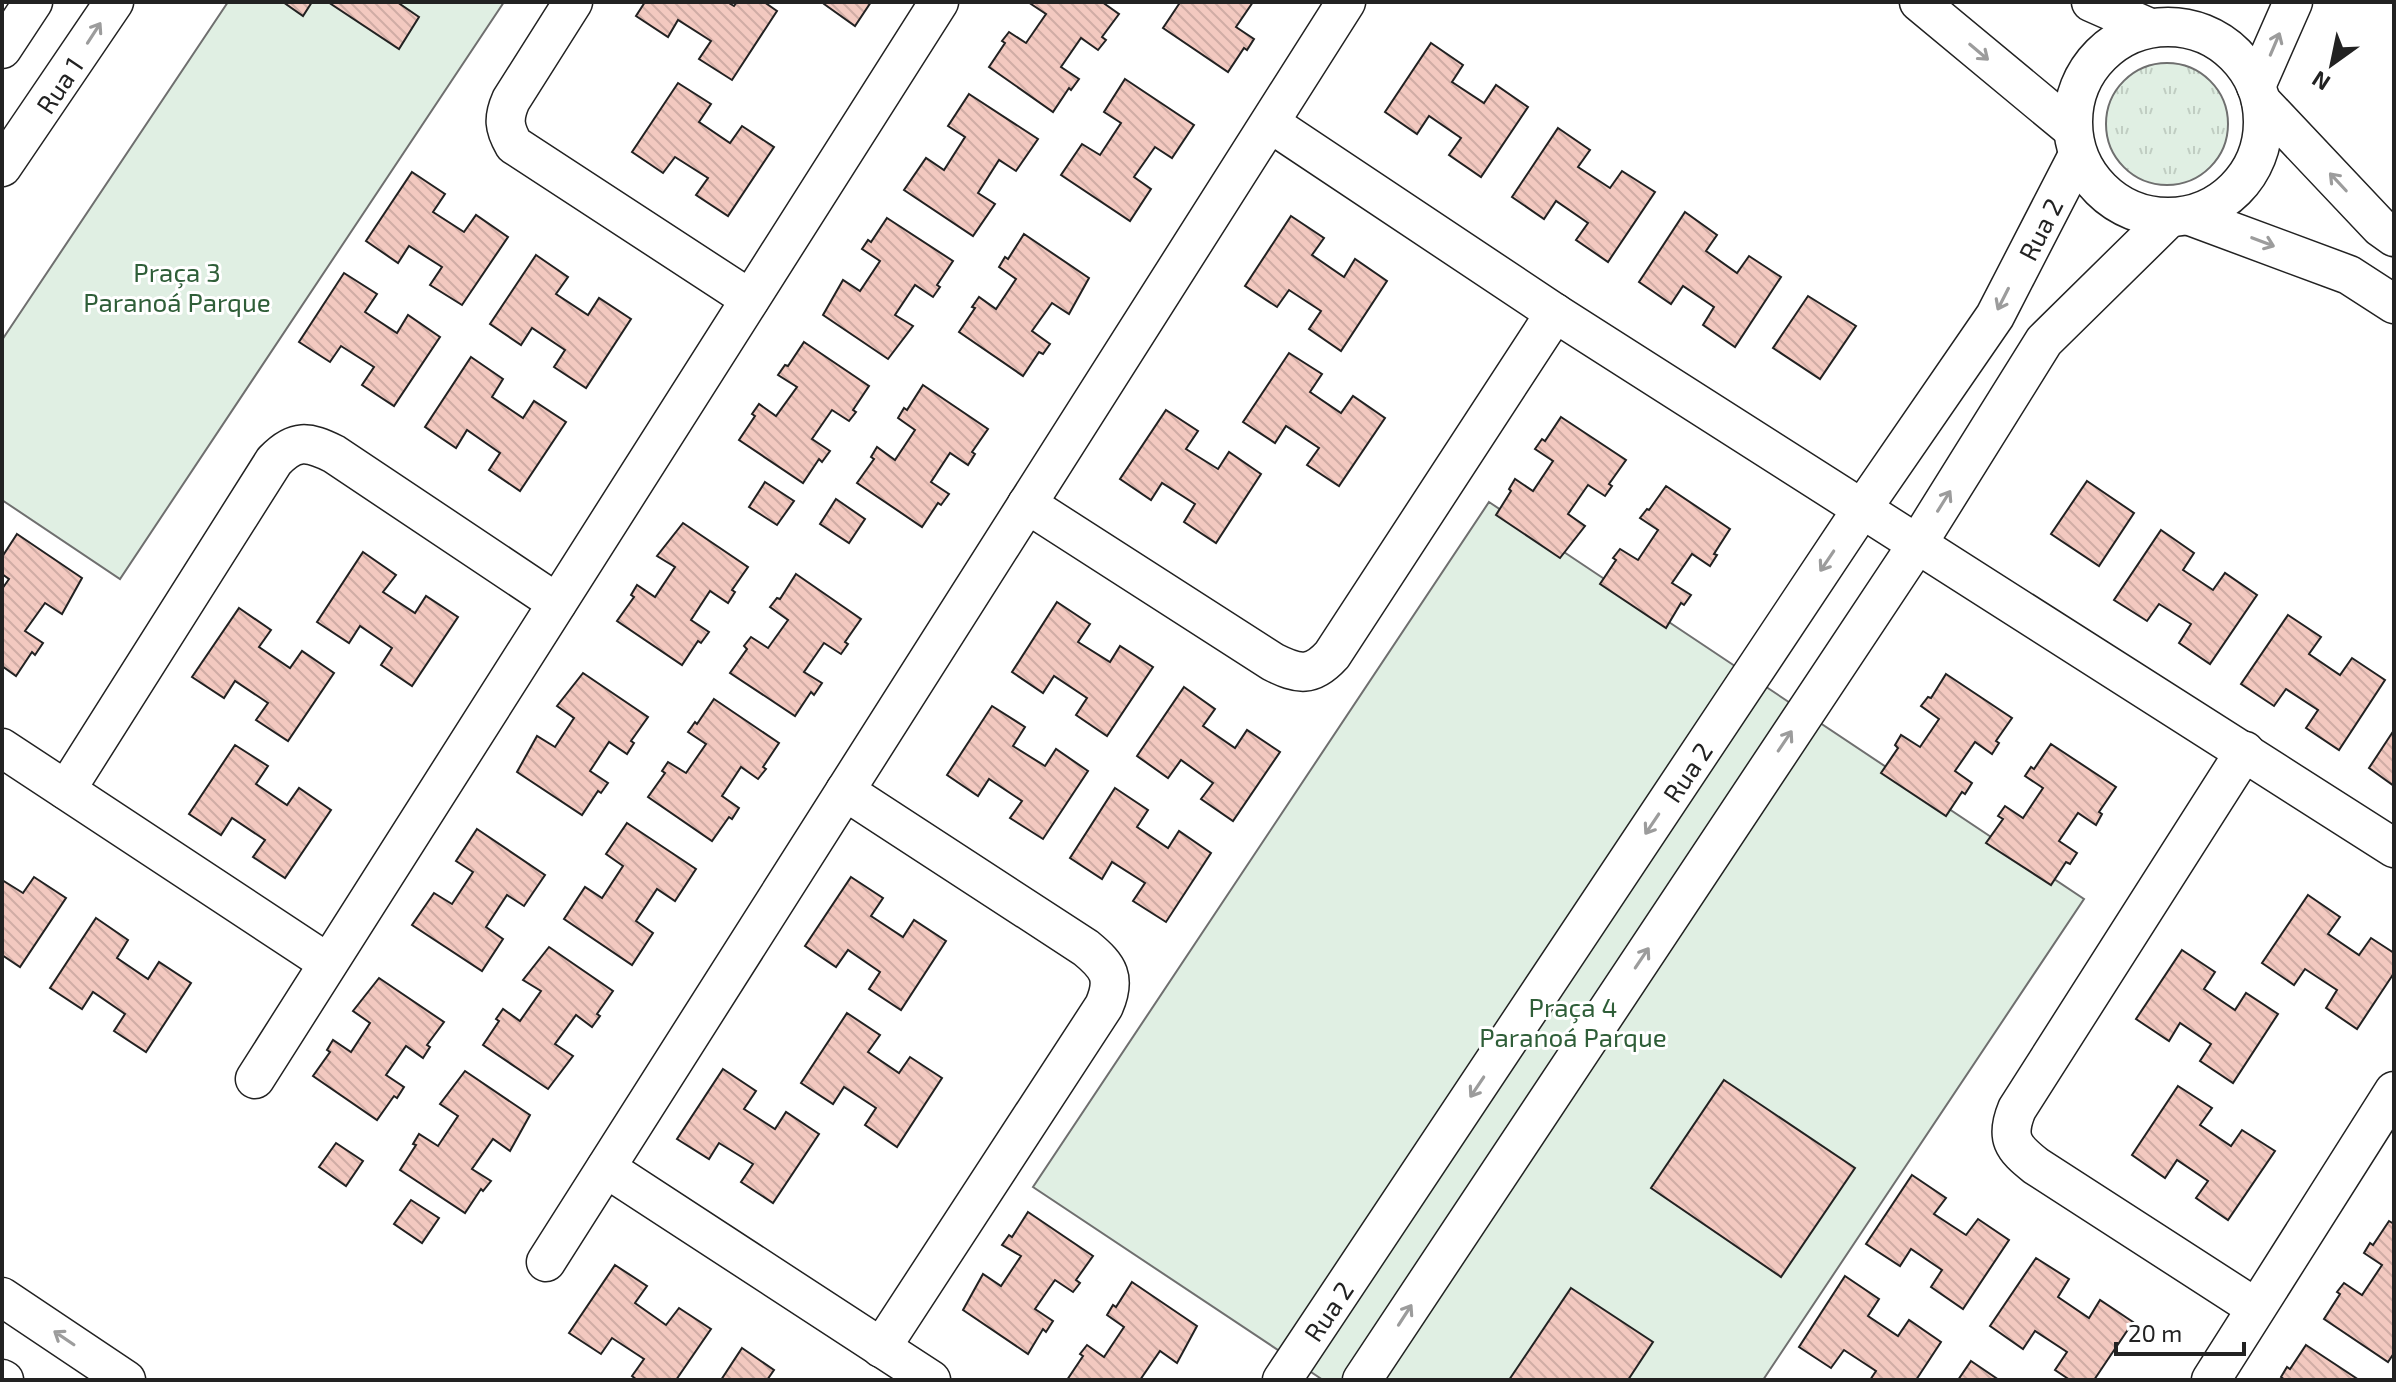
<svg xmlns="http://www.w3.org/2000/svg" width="2396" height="1382" viewBox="0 0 2396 1382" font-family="'Exo 2',sans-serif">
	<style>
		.grass { fill: url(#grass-tufts); stroke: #6f6f6f; stroke-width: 2 }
		.green { fill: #e0efe3; stroke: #6f6f6f; stroke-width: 2 }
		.building { fill: url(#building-back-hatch); stroke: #222; stroke-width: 2 }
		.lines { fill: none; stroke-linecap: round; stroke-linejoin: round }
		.street-casing { stroke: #222; stroke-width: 41 }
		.street { stroke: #fff; stroke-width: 38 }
		.oneway { stroke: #9c9c9c }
		.labels { text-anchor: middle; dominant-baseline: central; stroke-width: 6; stroke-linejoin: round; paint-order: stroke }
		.street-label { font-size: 26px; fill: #222; stroke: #fff }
		.park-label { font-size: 26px; fill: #2f5e38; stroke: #fff }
	</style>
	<defs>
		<pattern id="grass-tufts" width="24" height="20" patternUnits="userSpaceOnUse" patternTransform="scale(2)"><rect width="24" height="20" fill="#e0efe3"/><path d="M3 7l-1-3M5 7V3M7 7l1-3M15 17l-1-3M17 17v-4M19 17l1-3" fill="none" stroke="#c0cdc2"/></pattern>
		<pattern id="building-back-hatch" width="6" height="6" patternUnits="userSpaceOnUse" patternTransform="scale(2)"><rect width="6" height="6" fill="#f3c9c0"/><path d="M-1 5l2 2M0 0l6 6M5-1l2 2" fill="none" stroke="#d0aca5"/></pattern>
	</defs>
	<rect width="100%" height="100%" fill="#fff"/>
	<circle class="grass" cx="2167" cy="124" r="61"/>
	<g class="green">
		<path d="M228,2H504L120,579L2,500V340Z"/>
		<path d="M1489,502L2084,899L1763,1380H1323L1033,1187Z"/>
	</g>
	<g class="building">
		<path d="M283,2H312L303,16Z"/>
		<path d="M328,2H397L419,17L399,49Z"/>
		<path d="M645,2H727L734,6L737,2H764L777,11L732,80L699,59L711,41L678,20L668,37L636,16Z"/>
		<path d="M825,2H871L855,26L824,4Z"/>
		<path d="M1028,2H1102L1119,14L1102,37L1106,40L1098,50L1081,38L1061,67L1079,79L1071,90L1069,88L1053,112L989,67L1005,43L1002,41L1009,32L1026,43L1046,14Z"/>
		<path d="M1177,2H1253L1236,27L1254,39L1247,50L1244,48L1228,72L1163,28L1179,4Z"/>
		<path d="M1431,43L1463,65L1452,82L1484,103L1496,85L1528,107L1481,177L1449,155L1461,138L1429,116L1417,134L1385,112Z"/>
		<path d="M1125,79L1194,125L1172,158L1155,147L1134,177L1151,189L1130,221L1061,175L1082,144L1100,155L1121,123L1104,112Z"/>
		<path d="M678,83L711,104L699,122L730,143L742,126L774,147L728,216L696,195L708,178L675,157L663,173L632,152Z"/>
		<path d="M969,94L1038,139L1016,171L999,160L978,193L995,204L973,236L904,190L926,158L944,170L965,137L948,126Z"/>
		<path d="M1558,128L1590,150L1578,167L1610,188L1622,171L1655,192L1608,262L1576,240L1588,223L1556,201L1544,219L1512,197Z"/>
		<path d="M412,172L445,194L433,212L464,232L476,215L508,237L462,305L430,285L442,267L409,246L398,263L366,241Z"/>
		<path d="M1685,212L1717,235L1706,251L1737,273L1749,256L1781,277L1735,347L1703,325L1714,307L1683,286L1671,304L1639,282Z"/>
		<path d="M1291,216L1324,238L1312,255L1344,277L1355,259L1387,281L1341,351L1309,329L1321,311L1289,290L1277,307L1245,286Z"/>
		<path d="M887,218L953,261L937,285L940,287L933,297L915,285L895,315L913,326L888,359L823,315L843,280L860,291L880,261L862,249L868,240L871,242Z"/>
		<path d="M1024,234L1089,278L1069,314L1052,303L1032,331L1050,344L1043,354L1039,352L1023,376L959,332L975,308L972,307L979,297L996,309L1016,279L999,267L1005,257L1008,259Z"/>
		<path d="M536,255L568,277L556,294L588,315L599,298L631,319L586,388L554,367L565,350L532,328L521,345L490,324Z"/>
		<path d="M344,273L377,294L365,312L397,333L408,315L440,337L394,406L362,385L374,367L341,346L330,362L299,342Z"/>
		<path d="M1808,296L1856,326L1820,379L1773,348Z"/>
		<path d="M804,342L869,386L853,410L856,412L849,421L832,410L812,439L830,451L822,462L819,459L803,483L739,440L755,416L752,414L759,404L776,416L797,387L778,375L785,365L788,366Z"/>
		<path d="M1289,353L1322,374L1310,392L1341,413L1353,396L1385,418L1339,486L1307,465L1319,448L1286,426L1275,443L1243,422Z"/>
		<path d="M471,357L503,379L492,397L523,418L534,401L566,422L520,491L489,470L500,453L467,430L456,448L425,427Z"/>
		<path d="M923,385L988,429L972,452L975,454L968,465L950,453L931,482L949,494L941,505L938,503L922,527L857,483L874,459L871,457L877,447L895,460L915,430L898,418L904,408L907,410Z"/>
		<path d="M1166,410L1198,431L1186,449L1218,469L1229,452L1261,474L1216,543L1184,522L1195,504L1162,483L1151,500L1120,479Z"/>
		<path d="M1561,417L1626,460L1609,484L1612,486L1605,496L1588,485L1568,514L1585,526L1560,558L1496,515L1511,491L1509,489L1515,479L1533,491L1553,461L1535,449L1542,439L1545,441Z"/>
		<path d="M2087,481L2134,513L2099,566L2051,534Z"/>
		<path d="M765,482L794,501L777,525L749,507Z"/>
		<path d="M1666,486L1730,529L1714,554L1717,555L1710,566L1692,554L1672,583L1691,595L1684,605L1681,603L1666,628L1600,584L1616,560L1613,558L1620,549L1638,560L1658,530L1640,518L1647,509L1649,510Z"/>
		<path d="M836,499L865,519L849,543L820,524Z"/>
		<path d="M683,523L748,567L732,590L735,592L728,603L710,591L691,620L709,632L701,643L698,641L682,665L617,621L634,597L631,595L637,585L655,597L675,567L657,556Z"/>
		<path d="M2161,530L2194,553L2183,570L2213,590L2225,573L2257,595L2210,664L2179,643L2191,624L2159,604L2147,621L2114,600Z"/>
		<path d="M17,534L82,578L62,614L45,603L25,631L43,643L35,655L32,652L16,676L2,666V589L9,579L2,574V557Z"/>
		<path d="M363,552L396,575L383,592L415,613L426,596L458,617L412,686L381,665L392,648L360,626L349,643L317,622Z"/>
		<path d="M796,574L861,619L845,642L848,644L841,654L824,643L804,672L822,683L814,695L811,692L795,716L730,673L747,649L744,646L751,637L768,648L788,620L770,607L777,598L780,599Z"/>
		<path d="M1057,602L1090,624L1078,642L1110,662L1120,646L1153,667L1107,736L1076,715L1087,698L1054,676L1043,693L1012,672Z"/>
		<path d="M239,608L271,630L259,647L290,668L302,651L334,673L288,741L256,720L268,703L235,681L224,698L192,677Z"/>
		<path d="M2288,615L2321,637L2309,654L2340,675L2352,658L2385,680L2339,750L2306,728L2318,710L2286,689L2274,706L2241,684Z"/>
		<path d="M583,673L648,717L631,741L634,743L627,754L609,742L590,771L608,783L601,793L598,791L582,815L517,772L537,736L555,747L574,718L557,706Z"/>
		<path d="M1946,674L2012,718L1996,741L1999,743L1992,754L1975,742L1955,771L1972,783L1965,794L1962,792L1946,816L1881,773L1898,748L1895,745L1901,735L1920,747L1939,719L1921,706L1928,697L1931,698Z"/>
		<path d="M1184,687L1215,709L1203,726L1235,748L1247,730L1280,752L1233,821L1201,799L1213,783L1181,760L1168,778L1137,756Z"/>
		<path d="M714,699L779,743L763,767L766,769L758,779L741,767L722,796L739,808L732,819L729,817L712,841L648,797L665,773L662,771L668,762L686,773L706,744L688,732L695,722L697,724Z"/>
		<path d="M992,706L1025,727L1013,746L1045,766L1056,749L1088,771L1043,839L1010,818L1022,801L989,779L978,796L947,775Z"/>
		<path d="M2394,730V786L2369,768Z"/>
		<path d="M2051,744L2116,787L2099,812L2102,814L2096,825L2078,813L2059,841L2077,853L2070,864L2066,862L2051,885L1986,843L2003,819L1998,816L2005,806L2023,818L2043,788L2025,776L2031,767L2034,769Z"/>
		<path d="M235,745L268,766L256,784L287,805L299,788L331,810L285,878L253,857L265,840L232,818L221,835L189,814Z"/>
		<path d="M1115,788L1148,810L1137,827L1168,848L1179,831L1211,853L1166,922L1133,901L1145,883L1112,862L1102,879L1070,858Z"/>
		<path d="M627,823L696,869L675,901L657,889L636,921L653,933L632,965L564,919L585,887L602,898L623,866L606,854Z"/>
		<path d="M477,829L545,875L524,906L507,895L486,927L503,939L482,971L412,925L434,893L452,904L473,872L456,861Z"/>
		<path d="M34,877L66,898L20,967L2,955V880L23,893Z"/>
		<path d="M851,877L883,898L871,916L903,937L914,920L946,941L901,1010L869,989L880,972L848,950L836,967L805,946Z"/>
		<path d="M2308,895L2340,917L2328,934L2359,955L2371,938L2394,953V973L2357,1029L2326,1008L2337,990L2305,969L2294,985L2262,963Z"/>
		<path d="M96,918L128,940L117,958L148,979L159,962L191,983L146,1052L114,1031L125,1014L93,992L82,1009L50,988Z"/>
		<path d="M549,947L613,991L597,1014L600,1016L592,1027L576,1015L555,1044L573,1056L548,1089L483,1045L499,1021L496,1019L503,1009L520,1021L541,991L523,980Z"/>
		<path d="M2182,950L2215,972L2204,989L2235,1010L2246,993L2278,1014L2233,1083L2200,1061L2211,1044L2180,1023L2169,1041L2136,1019Z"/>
		<path d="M379,978L444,1022L427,1045L430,1047L423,1058L406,1046L386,1075L404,1087L397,1098L394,1096L377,1120L313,1076L330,1052L327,1050L333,1040L351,1052L370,1023L353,1011Z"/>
		<path d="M847,1013L880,1035L868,1052L899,1073L910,1057L942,1078L897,1147L865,1125L876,1108L844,1087L833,1104L801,1083Z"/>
		<path d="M723,1069L756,1091L744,1109L775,1129L786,1112L819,1134L773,1203L741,1182L753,1164L719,1143L709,1159L677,1139Z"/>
		<path d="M465,1071L530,1115L510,1151L493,1139L472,1169L491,1181L483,1191L481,1189L465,1213L400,1170L416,1145L413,1144L419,1134L438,1146L458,1116L440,1104Z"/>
		<path d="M1724,1080L1855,1168L1781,1277L1651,1188Z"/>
		<path d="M2178,1086L2212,1108L2200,1125L2231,1146L2242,1130L2275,1151L2228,1220L2196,1198L2208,1181L2177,1160L2165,1178L2132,1155Z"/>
		<path d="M336,1143L363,1161L346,1186L319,1167Z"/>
		<path d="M1912,1175L1946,1198L1934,1214L1966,1235L1978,1219L2009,1240L1963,1309L1931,1287L1942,1270L1911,1249L1900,1266L1866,1244Z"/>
		<path d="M411,1200L439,1218L422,1243L394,1224Z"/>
		<path d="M1028,1212L1093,1256L1076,1280L1080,1283L1073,1292L1055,1280L1048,1290L1035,1309L1053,1321L1046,1332L1043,1329L1028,1354L963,1310L983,1274L1001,1286L1021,1256L1002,1245L1009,1235L1012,1237Z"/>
		<path d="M2389,1221L2394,1224V1353L2388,1362L2324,1319L2340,1294L2337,1292L2344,1283L2362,1295L2382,1265L2364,1253L2370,1243L2373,1245Z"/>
		<path d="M2036,1258L2069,1279L2058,1297L2089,1318L2100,1300L2133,1322L2094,1380H2070L2055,1370L2067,1352L2035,1331L2023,1349L1990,1326Z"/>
		<path d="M615,1265L647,1286L635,1303L666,1325L679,1308L711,1329L676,1380H637L632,1376L644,1359L612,1338L601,1354L569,1333Z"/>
		<path d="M1845,1276L1879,1299L1868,1316L1898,1336L1909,1320L1941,1342L1916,1380H1870L1876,1371L1844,1350L1831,1368L1799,1347Z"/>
		<path d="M1132,1282L1197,1326L1177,1363L1160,1351L1140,1380H1067L1083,1356L1080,1354L1087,1345L1104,1357L1124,1327L1107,1315L1113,1305L1116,1307Z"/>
		<path d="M1571,1288L1653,1342L1628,1380H1509Z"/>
		<path d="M2306,1345L2359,1380H2285L2281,1377L2287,1367L2290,1369Z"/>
		<path d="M742,1348L774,1370L767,1380H721Z"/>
		<path d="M1971,1361L1999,1380H1958Z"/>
	</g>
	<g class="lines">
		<defs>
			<g id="street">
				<path d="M573,2L511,100C503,118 504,128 514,145L750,299"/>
				<path d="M1919,2L2072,129"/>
				<path d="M2091,2L2150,28"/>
				<circle cx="2168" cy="122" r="95"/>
				<path d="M2,49L33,2"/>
				<path d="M2256,86L2293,2"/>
				<path d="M2261,101L2380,227L2394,237"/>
				<path d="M1270,123L1555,313L2394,848"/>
				<path d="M2,167L114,2"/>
				<path d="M2190,216L2349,275L2394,304"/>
				<path d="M1027,504L1273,662C1299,675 1312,677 1332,655L1555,313"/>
				<path d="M2,748L328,963"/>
				<path d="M2245,751L2017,1109C2005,1138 2013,1148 2036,1166L2256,1308"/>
				<path d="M66,790L274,461C295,439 308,441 334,454L557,603"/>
				<path d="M845,791L1086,948C1109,967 1116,978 1104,1006L881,1348"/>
				<path d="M255,1079L939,2"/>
				<path d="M606,1168L931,1380"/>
				<path d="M546,1262L1346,2"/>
				<path d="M2,1297L126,1380"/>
				<path d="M2,1379L4,1380"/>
				<path d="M1282,1380L1862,509L1995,316L2078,155"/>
				<path d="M1362,1380L1918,543L2044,341L2169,218"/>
				<path d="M2211,1380L2394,1091"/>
			</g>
		</defs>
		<use href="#street" class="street-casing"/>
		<use href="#street" class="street"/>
	</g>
	<defs><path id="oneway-shaft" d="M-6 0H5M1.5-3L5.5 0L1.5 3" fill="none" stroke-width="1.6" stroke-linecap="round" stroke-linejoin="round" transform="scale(2)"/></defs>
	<g class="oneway">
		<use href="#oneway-shaft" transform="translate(94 33) rotate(-57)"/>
		<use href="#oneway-shaft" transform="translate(2275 44) rotate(-67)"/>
		<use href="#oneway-shaft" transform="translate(1979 52) rotate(40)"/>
		<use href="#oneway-shaft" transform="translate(2338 182) rotate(-133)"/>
		<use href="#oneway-shaft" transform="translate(2263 242) rotate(21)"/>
		<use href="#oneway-shaft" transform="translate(2003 299) rotate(117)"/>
		<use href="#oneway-shaft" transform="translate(1944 501) rotate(-58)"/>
		<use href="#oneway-shaft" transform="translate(1827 561) rotate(124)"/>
		<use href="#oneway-shaft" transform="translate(1785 741) rotate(-56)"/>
		<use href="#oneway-shaft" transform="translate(1652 824) rotate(124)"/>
		<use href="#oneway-shaft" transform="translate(1642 958) rotate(-56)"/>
		<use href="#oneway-shaft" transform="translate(1477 1087) rotate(124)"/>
		<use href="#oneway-shaft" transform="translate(1405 1315) rotate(-57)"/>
		<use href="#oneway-shaft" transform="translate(64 1338) rotate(-146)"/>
	</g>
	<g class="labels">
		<g class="street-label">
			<text transform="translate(59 85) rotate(-56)">Rua 1</text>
			<text transform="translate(2040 229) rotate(-63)">Rua 2</text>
			<text transform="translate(1687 772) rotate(-56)">Rua 2</text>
			<text transform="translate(1328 1311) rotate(-56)">Rua 2</text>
		</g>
		<g class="park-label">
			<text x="177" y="271">Praça 3<tspan x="177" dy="30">Paranoá Parque</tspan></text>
			<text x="1573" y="1006">Praça 4<tspan x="1573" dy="30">Paranoá Parque</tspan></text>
		</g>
	</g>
	<rect width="2396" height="1382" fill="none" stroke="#222222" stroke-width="8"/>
	<g transform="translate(2332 64) rotate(213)" stroke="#ffffff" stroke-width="6" paint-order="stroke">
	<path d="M0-6L14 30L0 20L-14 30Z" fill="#222222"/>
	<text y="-12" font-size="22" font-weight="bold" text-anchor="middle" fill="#222222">N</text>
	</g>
	<path d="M2116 1342v12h128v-12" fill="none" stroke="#222222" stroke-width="4"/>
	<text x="2128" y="1342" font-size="24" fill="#222222" stroke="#ffffff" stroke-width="6" paint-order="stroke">20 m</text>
</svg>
